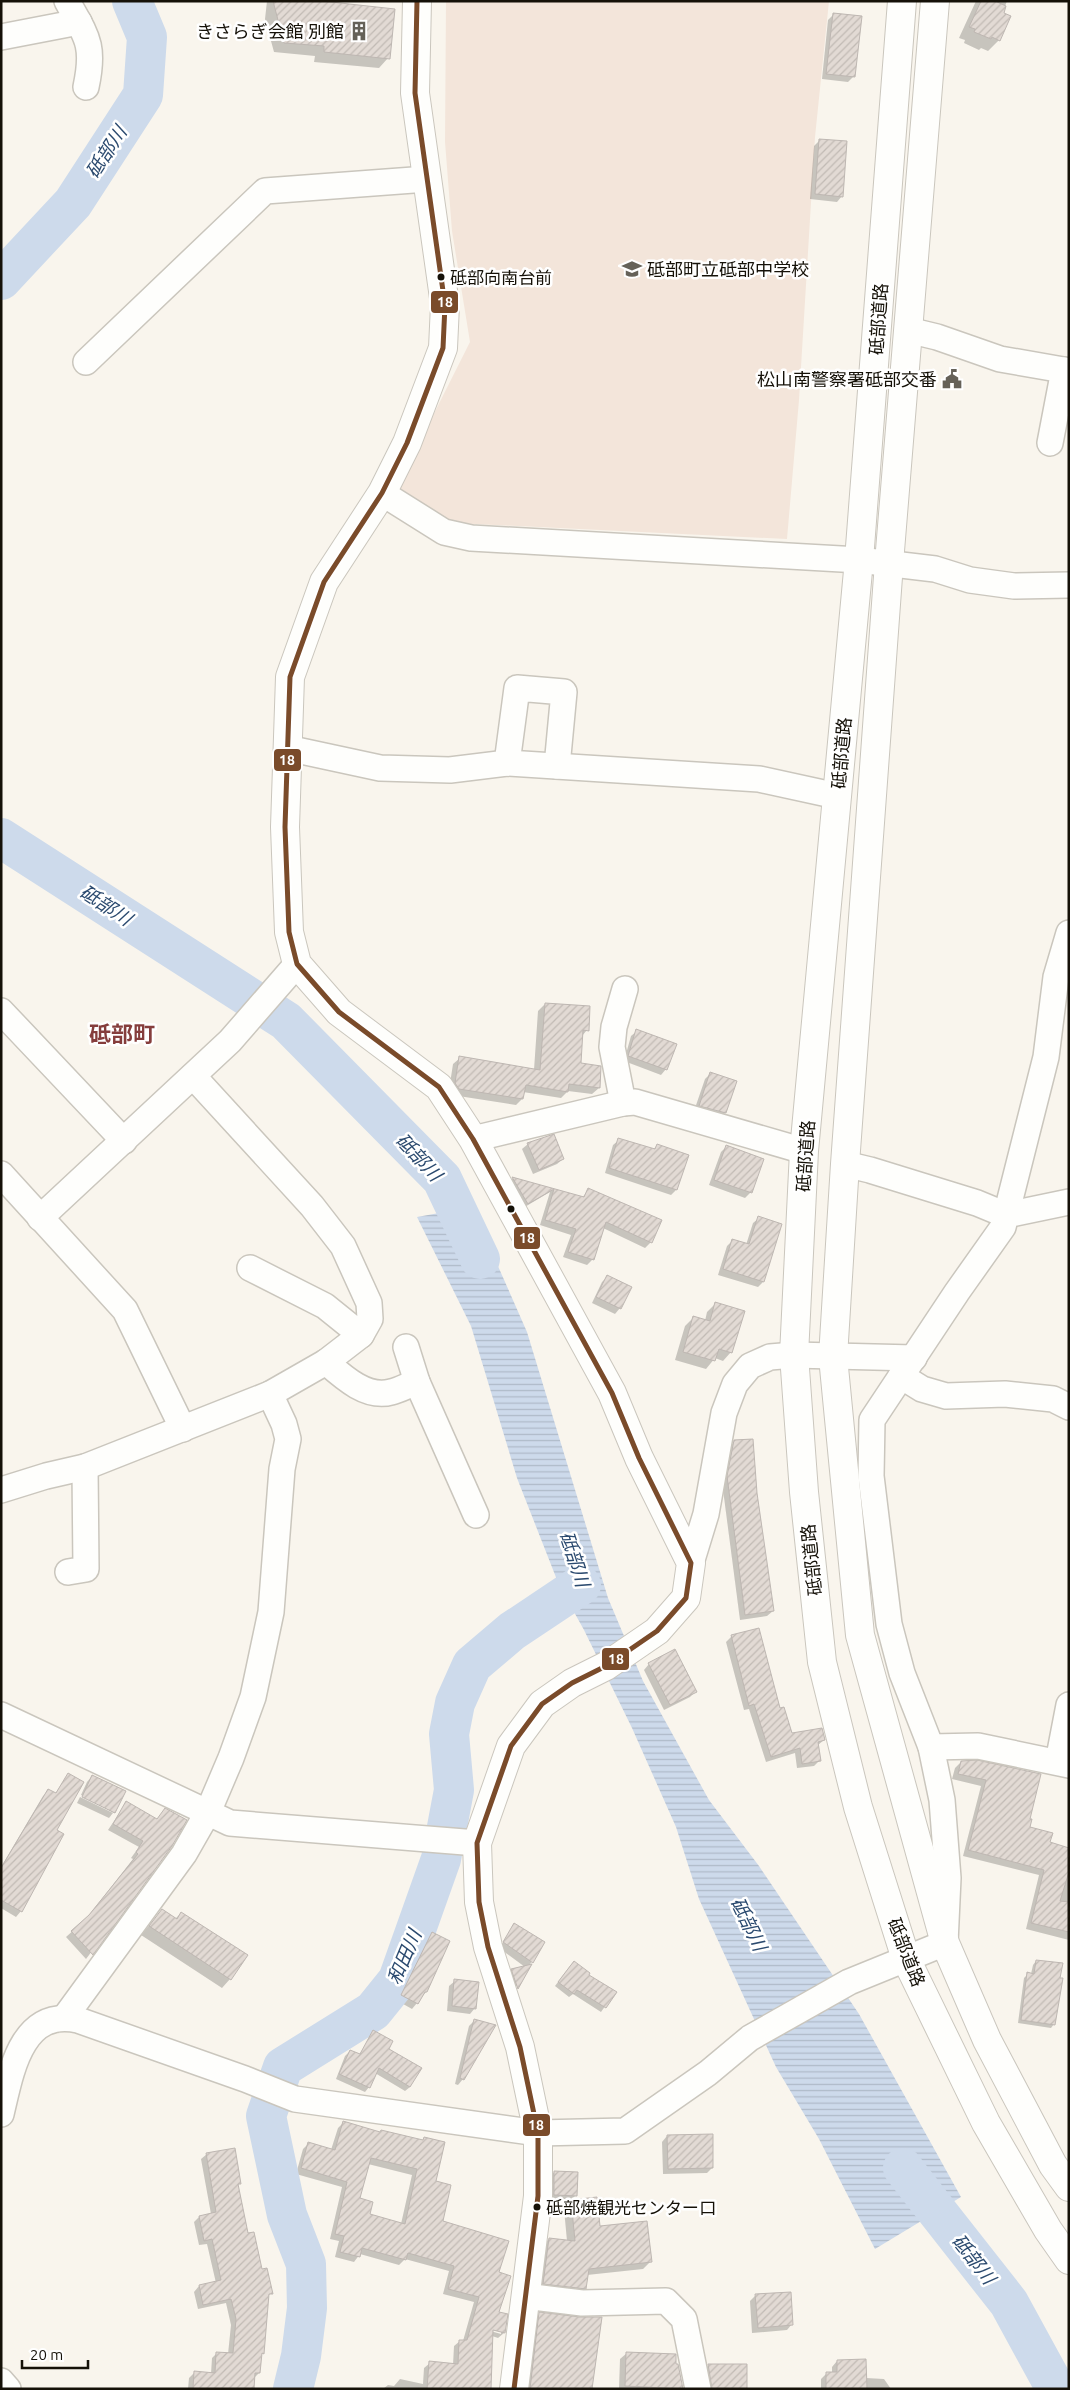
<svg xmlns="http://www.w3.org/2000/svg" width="1070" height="2390" viewBox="0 0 1070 2390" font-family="Ubuntu,'Noto Sans JP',sans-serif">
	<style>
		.education { fill: #f3e5da }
		.water { fill: url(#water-rules) }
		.shadow { fill: #0003; fill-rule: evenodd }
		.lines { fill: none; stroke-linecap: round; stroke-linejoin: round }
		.river { stroke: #cddaeb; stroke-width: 40 }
		.building { fill: url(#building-hatch); stroke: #beb7b2; fill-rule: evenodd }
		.street-casing { stroke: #cac6bd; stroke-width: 28 }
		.secondary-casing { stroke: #cac6bd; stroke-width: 30 }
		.highway-casing { stroke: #cac6bd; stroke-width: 30 }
		.street { stroke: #fefefc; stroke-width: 25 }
		.secondary { stroke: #fefefc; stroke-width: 28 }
		.highway { stroke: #fefefc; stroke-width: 28 }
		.bus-1-casing { stroke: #fff; stroke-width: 9 }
		.bus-1 { stroke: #7a4b2a; stroke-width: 5 }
		.bus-dot { fill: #151108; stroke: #fff; stroke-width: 2 }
		.labels { text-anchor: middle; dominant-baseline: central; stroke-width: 5; stroke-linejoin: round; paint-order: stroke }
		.bus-label { font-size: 17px; fill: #151108; stroke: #fff; text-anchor: start }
		.poi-label { font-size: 18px; fill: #151108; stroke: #fff; text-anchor: end }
		.street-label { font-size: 18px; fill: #151108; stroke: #fff }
		.water-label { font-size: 19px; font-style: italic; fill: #2b4a6f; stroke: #fff }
		.district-label { font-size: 22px; font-weight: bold; fill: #853d3c; stroke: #fff }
		.line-badge { stroke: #fff; stroke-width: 2 }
		.badge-label { font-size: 14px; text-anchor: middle; font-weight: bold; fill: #fff }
	</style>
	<defs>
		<pattern id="water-rules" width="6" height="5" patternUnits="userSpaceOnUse" patternTransform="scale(1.25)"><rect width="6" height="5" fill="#cddaeb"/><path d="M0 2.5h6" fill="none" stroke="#afbac8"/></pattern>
		<pattern id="building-hatch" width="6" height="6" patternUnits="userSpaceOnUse" patternTransform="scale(1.25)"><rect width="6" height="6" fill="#e2dad4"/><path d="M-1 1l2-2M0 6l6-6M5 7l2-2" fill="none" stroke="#c1bab4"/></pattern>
	</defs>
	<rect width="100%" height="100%" fill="#f9f5ed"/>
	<path class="education" d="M446,1H829L815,137L799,400L787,539L454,523L396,489L470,342L452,231L445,142Z"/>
	<path class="water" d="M472,1207L527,1332L608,1598L643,1681L709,1800L759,1866L859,2014L961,2197L875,2249L819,2139L776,2067L699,1899L676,1827L632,1728L584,1630L559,1585L517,1478L471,1326L417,1217Z"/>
	<g class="shadow">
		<path d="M267,1H320L388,58L379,68L314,62L315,56L274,52L265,19Z"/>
		<path d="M976,1H1007L1002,14L999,40L988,51L981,48L979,50L964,43L965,40L959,38Z"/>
		<path d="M834,14L854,76L848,82L822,79L828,20Z"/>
		<path d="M820,140L842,196L837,202L810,199L814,146Z"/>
		<path d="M545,1004L587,1030L582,1036L579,1064L599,1088L592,1094L568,1091L561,1098L523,1092L522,1099L516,1105L452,1095L449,1090L453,1064L460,1058L534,1070L538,1011Z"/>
		<path d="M637,1031L666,1069L661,1075L624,1061L631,1036Z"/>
		<path d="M711,1073L735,1082L725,1113L719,1118L694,1111L705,1079Z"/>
		<path d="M619,1140L653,1150L657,1145L688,1155L676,1190L671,1195L605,1173L613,1145Z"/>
		<path d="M528,1144L563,1159L557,1164L533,1174L522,1149Z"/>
		<path d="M726,1147L751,1192L745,1198L709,1185L721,1152Z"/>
		<path d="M513,1178L582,1198L589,1189L660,1221L651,1242L645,1248L603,1228L592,1260L587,1265L563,1257L571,1235L540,1225L550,1192L523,1208L508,1183Z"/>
		<path d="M759,1218L781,1225L763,1282L758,1287L718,1275L727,1246L732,1241L746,1245L753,1223Z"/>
		<path d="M608,1276L620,1308L615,1314L592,1303L602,1282Z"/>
		<path d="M716,1303L731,1352L723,1361L715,1358L706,1369L675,1360L685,1326L694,1317L705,1321L707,1312Z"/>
		<path d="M734,1442L756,1494L773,1611L767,1616L740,1620L722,1482L729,1447Z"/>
		<path d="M732,1636L779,1710L791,1734L824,1740L818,1745L820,1760L814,1766L797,1768L795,1753L766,1762L749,1709L744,1710L726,1642Z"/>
		<path d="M649,1664L695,1692L690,1697L664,1710L644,1670Z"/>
		<path d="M961,1762H977L1029,1820V1828L1049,1843L1069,1849V1940L1026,1929L1039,1875L963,1856L981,1786L952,1779L955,1768Z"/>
		<path d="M68,1774L56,1831L21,1911L16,1917L1,1908V1867L43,1796L49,1791L55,1794Z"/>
		<path d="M92,1776L124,1791L114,1813L81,1795L87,1782Z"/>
		<path d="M80,1797L113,1813L109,1818L77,1803Z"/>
		<path d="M126,1803L156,1820L165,1810L171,1846L86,1959L66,1937L86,1919L133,1859L131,1858L139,1847L108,1830Z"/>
		<path d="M162,1910L175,1919L181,1913L230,1979L222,1988L141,1935Z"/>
		<path d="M515,1925L544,1942L512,1993L507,1976L512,1970L525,1967L499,1948Z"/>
		<path d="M432,1934L426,1992L412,2009L396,2000L427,1939Z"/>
		<path d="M1036,1961L1054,2024L1051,2028L1018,2023L1024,1978L1028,1974H1031L1033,1965Z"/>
		<path d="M570,1966L615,1992L601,2012L573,1994L569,1997L555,1986Z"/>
		<path d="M455,1981L475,2008L470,2014L447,2011L449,1986Z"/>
		<path d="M475,2020L463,2079L458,2085L455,2084L469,2026Z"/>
		<path d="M374,2032L388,2049L410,2087L405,2091L375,2073L369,2087L365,2092L336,2079L345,2056L350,2051L359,2055Z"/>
		<path d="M343,2123L379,2133L422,2141L424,2139L442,2222L497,2273L498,2313L506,2315L504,2333L498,2338L492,2336L490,2389H383L388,2385L394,2386L400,2379L423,2384L424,2368L430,2363L453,2365L454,2346L460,2341H463L474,2302L443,2294L449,2271L405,2259L399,2265L360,2254L354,2262L335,2257L339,2241L330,2239L342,2187L296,2174L303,2149L308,2144L331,2150L338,2128ZM368,2164L412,2175L401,2224L368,2215L358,2199ZM488,2327L501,2331V2334L487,2330Z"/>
		<path d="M667,2136L712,2168L707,2173L663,2174L662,2142Z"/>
		<path d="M207,2154L240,2183L237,2186L247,2235L271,2293L267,2297L263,2353L260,2356L259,2373L254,2378L253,2389H188L189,2378L194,2373L211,2374L212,2358L217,2353L228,2354L231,2325L226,2303L198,2309L194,2292L199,2286L216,2283L207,2244L199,2245L194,2222L199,2217L211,2214L201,2159Z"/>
		<path d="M554,2172L576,2195L570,2201L549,2200V2178Z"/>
		<path d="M572,2201L599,2227L650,2262L643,2269L587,2275L585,2288L578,2296L536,2291L541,2247L549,2239L567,2241L564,2209Z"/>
		<path d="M789,2293L792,2324L787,2330L752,2333L750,2301L755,2296Z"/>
		<path d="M540,2314L591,2389H525L534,2319Z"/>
		<path d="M627,2353L675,2366L682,2389H619L620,2359Z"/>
		<path d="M837,2361L866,2378L884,2379L891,2389H821V2379L827,2373H832V2367Z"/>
		<path d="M708,2366H746V2389H706L703,2371Z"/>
	</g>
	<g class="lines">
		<g class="river">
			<path d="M1,280L73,203L143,95L147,37L132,1"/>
			<path d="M1,838L286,1021L442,1179L480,1259"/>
			<path d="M903,2168L1009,2303L1056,2389"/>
			<path d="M293,2389L301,2356L307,2308L306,2264L287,2215L266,2116L283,2067L373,2011L398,1980L441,1859L454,1790L449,1734L455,1703L472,1665L512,1631L581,1585"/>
		</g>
	</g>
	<g class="building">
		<path d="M273,1H322L395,9L390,59L324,52V46L284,43Z"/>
		<path d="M981,1H995L1006,6L1004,13L1011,16L1000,41L992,37L991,39L974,32L975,29L969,27Z"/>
		<path d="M833,13L862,16L855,77L826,74Z"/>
		<path d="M819,139L847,141L843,197L815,194Z"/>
		<path d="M545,1003L590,1006L589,1031L583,1030L581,1063L601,1066L600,1088L569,1084L568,1092L526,1085L523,1099L459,1089L455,1083L459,1056L540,1070Z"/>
		<path d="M636,1029L677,1044L667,1070L628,1056Z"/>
		<path d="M710,1072L737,1081L726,1113L699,1106Z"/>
		<path d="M554,1134L564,1159L539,1170L527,1143Z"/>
		<path d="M618,1138L655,1149L657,1144L689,1155L677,1190L609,1168Z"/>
		<path d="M726,1145L764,1159L752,1193L714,1180Z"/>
		<path d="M512,1177L584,1197L588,1188L662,1220L652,1243L606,1222L594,1260L568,1252L576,1229L545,1220L554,1189L528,1204Z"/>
		<path d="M758,1216L782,1224L764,1282L723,1269L732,1239L749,1244Z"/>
		<path d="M607,1275L632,1287L621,1309L596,1297Z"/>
		<path d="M715,1302L745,1311L732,1353L719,1349L715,1361L683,1352L693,1316L710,1321Z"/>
		<path d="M753,1439L757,1493L774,1611L745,1615L727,1476L734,1440Z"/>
		<path d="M759,1628L780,1708L784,1707L792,1733L822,1728L825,1740L818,1742L821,1761L802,1764L800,1748L771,1757L754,1704L749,1706L731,1635Z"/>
		<path d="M675,1649L697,1692L670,1705L648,1663Z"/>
		<path d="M977,1760L1041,1774L1030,1819H1032L1030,1827L1053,1833L1050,1842L1069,1848V1872L1060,1901L1069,1902V1932L1031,1923L1044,1870L968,1850L986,1780L958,1774L961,1761Z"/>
		<path d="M68,1773L84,1782L57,1830L64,1834L22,1912L1,1900V1868L48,1789L56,1793Z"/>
		<path d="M92,1775L126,1791L115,1813L82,1797Z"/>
		<path d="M126,1801L157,1819L165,1808L187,1820L172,1846L93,1955L71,1931L89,1915L138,1854L136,1852L143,1841L113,1824Z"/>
		<path d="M162,1909L177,1919L181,1912L248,1955L231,1980L149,1926Z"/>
		<path d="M514,1923L545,1942L533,1963L503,1942Z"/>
		<path d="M432,1932L450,1941L427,1992H425L418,2004L401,1995Z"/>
		<path d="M1036,1960L1063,1963L1060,1978H1063L1055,2025L1021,2020L1027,1972L1034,1974Z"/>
		<path d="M574,1961L590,1973L589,1975L617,1992L606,2008L577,1990L574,1994L558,1982Z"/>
		<path d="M532,1964L518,1989L511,1969Z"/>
		<path d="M454,1979L479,1982L476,2009L452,2006Z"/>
		<path d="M474,2019L496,2025L464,2080L460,2078Z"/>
		<path d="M373,2030L393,2041L389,2049L422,2068L410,2087L379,2068L370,2088L339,2074L350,2050L360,2054Z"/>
		<path d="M343,2121L380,2132L381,2130L423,2140L424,2137L445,2142L436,2181L451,2185L443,2221L509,2241L499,2272L511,2276L499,2312L508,2314L505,2333L493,2330L491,2389H427L429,2361L458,2364L459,2340H467L479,2297L448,2289L454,2266L408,2253L406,2260L362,2248L360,2257L340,2252L344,2236L335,2234L347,2182L301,2168L308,2142L335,2150ZM371,2158L417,2169L405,2224L370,2214L373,2202L360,2198Z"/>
		<path d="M713,2134V2168L668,2169L667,2135Z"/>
		<path d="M235,2148L241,2184H238L248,2233L254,2232L262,2269L267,2268L273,2294H269L264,2354L262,2353L260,2373H255L254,2389H193L194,2371L215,2373L216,2352L233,2353L236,2319L231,2299L203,2305L199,2285L221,2280L212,2239L204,2241L199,2216L216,2212L206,2153Z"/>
		<path d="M554,2171L578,2172L577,2196L554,2195Z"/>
		<path d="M597,2197L600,2226L647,2221L652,2262L589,2269L586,2289L543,2284L549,2238L575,2241L571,2200Z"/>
		<path d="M791,2292L793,2325L758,2328L755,2294Z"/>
		<path d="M539,2312L580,2317H602L592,2389H530Z"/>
		<path d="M626,2352L676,2354V2364H678L683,2389L625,2386Z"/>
		<path d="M866,2359L867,2389H826V2372H837V2360Z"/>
		<path d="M708,2364H747V2389H712Z"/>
	</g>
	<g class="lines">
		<defs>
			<g id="street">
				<path d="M67,1C87,37 95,45 86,87"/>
				<path d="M1,37L79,22"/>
				<path d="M908,330L937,337L1000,359L1069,371"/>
				<path d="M86,362L265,191L427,179"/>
				<path d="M1050,443L1064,370"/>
				<path d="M382,493L444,532L471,538L859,560L935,569L970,580L1014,586L1069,585"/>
				<path d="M287,748L380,768L450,770L507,763L759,779L837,796"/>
				<path d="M507,763L517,688L564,692L557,766"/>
				<path d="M1,1011L124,1141"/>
				<path d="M623,1103L612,1047L614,1027L625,989"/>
				<path d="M473,1139L623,1103L635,1102L804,1151"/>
				<path d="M845,1164L870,1170L977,1203L1006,1215L1069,1202"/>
				<path d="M1,1174L125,1310L183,1429"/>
				<path d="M40,1218L230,1041L297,964"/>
				<path d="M250,1268L325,1306L361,1335"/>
				<path d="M406,1347L417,1382L476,1515"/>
				<path d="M326,1362C343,1377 367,1399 391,1392C400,1390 408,1385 417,1382"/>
				<path d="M901,1376L922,1389L946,1396L1005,1394L1053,1399L1069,1407"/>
				<path d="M1,1490L46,1476L85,1467L270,1394L326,1362L361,1335L370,1319L369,1303L343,1246L312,1206L193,1076"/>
				<path d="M691,1563L706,1514L724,1413L735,1384L750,1366L770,1357L794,1355L914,1358"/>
				<path d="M68,1572L86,1569L85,1467"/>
				<path d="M1,1715L230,1823L477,1843"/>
				<path d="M931,1747L978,1746L1069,1765"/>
				<path d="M1058,1762L1069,1705"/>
				<path d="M65,2017L184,1854L208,1812L231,1758L253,1697L271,1612L282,1469L288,1439L284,1424L270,1394"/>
				<path d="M1,2114C11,2072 21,2008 78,2020L245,2079L295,2099L538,2133L625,2131L708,2073L750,2038L849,1982L945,1943L948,1878L942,1800L931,1747L902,1673L889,1624L871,1476L872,1420L957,1292L1003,1227L1046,1057L1056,977L1069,933"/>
				<path d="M525,2296L582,2303L666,2301L684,2319L698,2389"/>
				<path d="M1,2381L8,2389"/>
			</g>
			<path id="secondary" d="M417,1L415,93L445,305L443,348L407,443L382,493L324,582L290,677L285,827L289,932L297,964L339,1012L439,1087L473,1139L612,1393L639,1458L691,1563L686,1598L657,1631L606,1666L572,1683L542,1704L511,1746L477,1843L479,1902L488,1947L520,2047L538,2133V2196L514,2389"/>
			<g id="highway">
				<path d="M902,1L859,560L804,1151L794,1355L804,1492L822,1662L858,1807L906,1959L986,2123L1048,2230L1069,2260"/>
				<path d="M935,1L889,563L845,1164L833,1357L860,1635L945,1943L987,2040L1053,2165L1069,2187"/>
			</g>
		</defs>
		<use href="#street" class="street-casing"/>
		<use href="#secondary" class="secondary-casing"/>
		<use href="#highway" class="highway-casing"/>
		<use href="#street" class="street"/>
		<use href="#secondary" class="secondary"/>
		<use href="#highway" class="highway"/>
		<defs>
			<path id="bus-1" d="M417,1L415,93L445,305L443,348L407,443L382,493L324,582L290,677L285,827L289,932L297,964L339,1012L439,1087L473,1139L612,1393L639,1458L691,1563L686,1598L657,1631L606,1666L572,1683L542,1704L511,1746L477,1843L479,1902L488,1947L520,2047L538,2133V2196L514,2389"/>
		</defs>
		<use href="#bus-1" class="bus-1-casing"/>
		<use href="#bus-1" class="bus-1"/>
	</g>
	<defs>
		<symbol id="building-bare" viewBox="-9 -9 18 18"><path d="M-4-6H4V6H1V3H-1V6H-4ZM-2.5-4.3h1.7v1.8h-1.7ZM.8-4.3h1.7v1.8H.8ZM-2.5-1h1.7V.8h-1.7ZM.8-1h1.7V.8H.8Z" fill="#656158" stroke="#fff" stroke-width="2.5" paint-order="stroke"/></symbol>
		<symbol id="school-bare" viewBox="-9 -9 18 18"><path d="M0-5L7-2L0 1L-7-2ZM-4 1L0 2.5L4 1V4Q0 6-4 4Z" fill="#656158" stroke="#fff" stroke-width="2.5" paint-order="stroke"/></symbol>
		<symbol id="civic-bare" viewBox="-9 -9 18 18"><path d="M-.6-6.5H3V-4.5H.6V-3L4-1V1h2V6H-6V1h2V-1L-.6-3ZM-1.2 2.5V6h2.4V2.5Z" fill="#656158" stroke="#fff" stroke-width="2.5" paint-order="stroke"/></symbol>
	</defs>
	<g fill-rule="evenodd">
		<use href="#building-bare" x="345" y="17" width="28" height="28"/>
		<use href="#school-bare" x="618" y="255" width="28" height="28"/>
		<use href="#civic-bare" x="938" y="365" width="28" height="28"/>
	</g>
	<g class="bus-dot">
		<circle cx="441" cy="277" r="4.5"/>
		<circle cx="511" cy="1209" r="4.5"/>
		<circle cx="537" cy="2207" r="4.5"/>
	</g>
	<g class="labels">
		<g class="bus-label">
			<text x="450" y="277">砥部向南台前</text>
			<text x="546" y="2207">砥部焼観光センター口</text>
		</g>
		<g class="poi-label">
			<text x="344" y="31">きさらぎ会館 別館</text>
			<text x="647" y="269" text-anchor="start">砥部町立砥部中学校</text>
			<text x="937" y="379">松山南警察署砥部交番</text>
		</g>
		<g class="street-label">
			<text transform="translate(878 319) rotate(-86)">砥部道路</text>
			<text transform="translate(841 753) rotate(-85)">砥部道路</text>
			<text transform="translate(805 1156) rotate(-86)">砥部道路</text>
			<text transform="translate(811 1560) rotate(-96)">砥部道路</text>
			<text transform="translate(907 1952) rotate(69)">砥部道路</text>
		</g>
		<g class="water-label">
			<text transform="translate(106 152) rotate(-57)">砥部川</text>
			<text transform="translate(106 905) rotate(33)">砥部川</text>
			<text transform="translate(419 1157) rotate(47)">砥部川</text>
			<text transform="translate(575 1559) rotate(72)">砥部川</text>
			<text transform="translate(749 1924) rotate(64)">砥部川</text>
			<text transform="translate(404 1957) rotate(-67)">和田川</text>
			<text transform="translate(974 2259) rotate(52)">砥部川</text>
		</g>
		<g class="district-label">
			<text x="122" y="1033">砥部町</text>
		</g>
	</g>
	<g class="line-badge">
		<rect x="430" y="290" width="29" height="24" rx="5" fill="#7a4b2a"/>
		<rect x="273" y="748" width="29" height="24" rx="5" fill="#7a4b2a"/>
		<rect x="513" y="1226" width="28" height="24" rx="5" fill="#7a4b2a"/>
		<rect x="601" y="1647" width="29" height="24" rx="5" fill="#7a4b2a"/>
		<rect x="522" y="2113" width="29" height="24" rx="5" fill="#7a4b2a"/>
	</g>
	<g class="badge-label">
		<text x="445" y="307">18</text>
		<text x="287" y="765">18</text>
		<text x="527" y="1243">18</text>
		<text x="616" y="1664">18</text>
		<text x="536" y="2130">18</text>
	</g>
	<rect width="1070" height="2390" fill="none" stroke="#151108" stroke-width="5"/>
	<path d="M22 2360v8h66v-8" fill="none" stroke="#151108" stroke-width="2.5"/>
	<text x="30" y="2360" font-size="15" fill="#151108" stroke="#ffffff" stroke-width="4" paint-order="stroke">20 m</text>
</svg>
